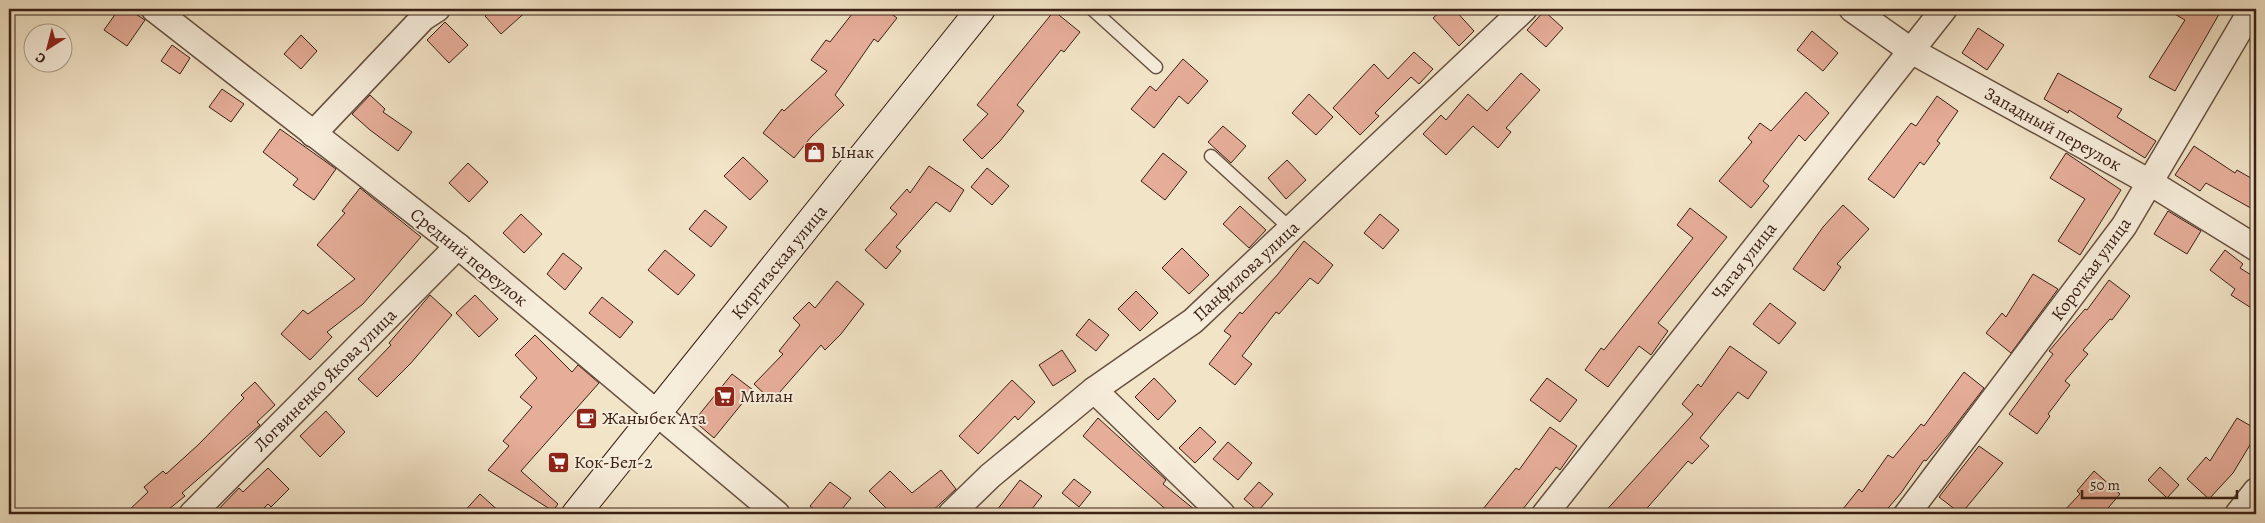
<svg xmlns="http://www.w3.org/2000/svg" width="2265" height="523" viewBox="0 0 2265 523" font-family="Alegreya,serif">
	<style>
		.building { fill: #e6ad99; stroke: #3a2016 }
		.lines { fill: none; stroke-linecap: round; stroke-linejoin: round }
		.service-casing { stroke: #685142; stroke-width: 15 }
		.minor-casing { stroke: #685142; stroke-width: 28 }
		.secondary-casing { stroke: #3a2016; stroke-width: 30 }
		.service { stroke: #f7eddb; stroke-width: 12 }
		.minor { stroke: #f7eddb; stroke-width: 25 }
		.secondary { stroke: #f7eddb; stroke-width: 28 }
		.labels { text-anchor: middle; dominant-baseline: central; stroke-width: 4; stroke-linejoin: round; paint-order: stroke }
		.street-label { font-size: 18px; fill: #3a2016; stroke: #f7eddb }
		.poi-label { font-size: 18px; fill: #3a2016; stroke: #f7eddb; text-anchor: start }
	</style>
	<rect width="100%" height="100%" fill="#f2e4c7"/>
	<filter id="stains"><feTurbulence type="fractalNoise" baseFrequency=".004" numOctaves="4"/><feColorMatrix values="0 0 0 0 .2 0 0 0 0 .09 0 0 0 0 .02 0 0 0 .5 -.17"/></filter>
	<radialGradient id="worn" r=".72"><stop offset=".6" stop-color="#630" stop-opacity="0"/><stop offset="1" stop-color="#630" stop-opacity=".3"/></radialGradient>
	<g class="building">
		<path d="M119,9H128L145,20L127,46L104,30Z"/>
		<path d="M493,9H529L501,34L485,16Z"/>
		<path d="M856,9H885L897,18L878,42L874,39L835,95L844,105L811,137L794,158L763,133L782,109L784,111L827,71L811,60L826,40L830,42Z"/>
		<path d="M1443,9H1454L1474,31L1459,46L1433,18Z"/>
		<path d="M2166,9H2222L2175,91L2149,77L2185,20Z"/>
		<path d="M1054,11L1080,32L1064,52L1061,50L1017,105L1024,111L1000,141L982,159L963,140L988,114L977,105Z"/>
		<path d="M1544,11L1563,28L1546,47L1527,30Z"/>
		<path d="M445,22L468,45L449,63L427,40Z"/>
		<path d="M1978,28L2004,45L1987,70L1962,53Z"/>
		<path d="M1812,31L1838,53L1823,71L1797,50Z"/>
		<path d="M301,35L317,51L301,69L284,54Z"/>
		<path d="M172,45L190,58L180,74L161,61Z"/>
		<path d="M1414,52L1433,69L1419,84L1411,77L1375,113L1379,116L1360,135L1333,108L1374,64L1388,79Z"/>
		<path d="M1183,59L1208,81L1188,104L1179,96L1154,128L1131,109L1150,86L1156,91Z"/>
		<path d="M1521,73L1540,90L1506,128L1511,132L1498,148L1473,126L1446,155L1423,134L1441,115L1446,120L1468,94L1487,111Z"/>
		<path d="M2058,73L2122,109L2117,117L2156,141L2145,158L2069,110L2068,113L2044,99Z"/>
		<path d="M222,89L244,104L231,122L209,107Z"/>
		<path d="M1806,92L1829,113L1805,141L1799,135L1763,181L1769,186L1751,208L1719,181L1752,142L1748,138L1760,123L1771,131Z"/>
		<path d="M1309,94L1333,117L1316,135L1292,113Z"/>
		<path d="M370,95L385,109L383,112L412,132L398,151L370,130L352,114Z"/>
		<path d="M1937,96L1958,111L1937,141L1940,143L1924,165L1920,162L1894,198L1868,179L1911,123L1916,126Z"/>
		<path d="M1223,126L1246,146L1231,163L1208,142Z"/>
		<path d="M280,129L336,169L314,200L293,185L298,179L263,152Z"/>
		<path d="M2194,146L2235,173L2237,170L2256,181V211L2206,183L2200,191L2175,175Z"/>
		<path d="M1163,153L1187,172L1165,200L1141,181Z"/>
		<path d="M2066,153L2121,190L2080,255L2058,241L2085,199L2050,178Z"/>
		<path d="M743,157L768,181L750,200L724,176Z"/>
		<path d="M1287,160L1306,180L1286,199L1268,178Z"/>
		<path d="M468,163L488,182L469,202L449,183Z"/>
		<path d="M929,166L964,190L950,212L936,202L896,247L901,251L886,269L865,250L897,214L890,208L907,189L910,193Z"/>
		<path d="M987,168L1009,186L992,205L971,187Z"/>
		<path d="M360,188L421,237L363,304L327,332L332,337L310,360L281,334L303,310L308,314L355,279L317,245L345,213L342,211Z"/>
		<path d="M1843,205L1869,229L1837,264L1841,267L1824,291L1793,269L1823,227Z"/>
		<path d="M1240,206L1266,230L1249,248L1223,224Z"/>
		<path d="M1690,208L1727,237L1658,323L1668,331L1651,355L1639,346L1608,387L1585,370L1601,348L1604,350L1693,238L1677,225Z"/>
		<path d="M705,210L727,227L711,247L689,229Z"/>
		<path d="M2168,211L2201,231L2187,254L2154,234Z"/>
		<path d="M521,214L542,234L524,253L503,233Z"/>
		<path d="M1380,214L1399,230L1383,249L1364,233Z"/>
		<path d="M1304,241L1333,265L1318,284L1310,278L1279,314L1276,312L1242,356L1252,364L1235,385L1209,364L1231,336L1224,331L1240,312L1242,314L1278,274Z"/>
		<path d="M1182,248L1209,275L1189,294L1162,268Z"/>
		<path d="M665,250L695,275L678,295L648,270Z"/>
		<path d="M2225,250L2243,264L2240,268L2256,278V311L2231,295L2235,289L2210,270Z"/>
		<path d="M563,253L582,268L565,290L547,274Z"/>
		<path d="M2033,274L2058,289L2011,353L1986,333L2002,313L2006,317Z"/>
		<path d="M2109,280L2130,296L2112,320L2110,319L2083,350L2088,354L2065,381L2070,385L2048,414L2050,416L2037,434L2009,414L2053,354L2049,351L2085,309L2087,310Z"/>
		<path d="M837,281L864,304L841,334L825,350L821,345L772,401L754,384L783,354L779,351L800,325L793,318L809,302L815,308Z"/>
		<path d="M1136,291L1158,313L1140,331L1118,309Z"/>
		<path d="M430,295L452,315L411,363L377,397L358,379L391,345L389,343Z"/>
		<path d="M475,295L498,319L479,337L456,313Z"/>
		<path d="M602,297L633,322L620,338L589,313Z"/>
		<path d="M1770,303L1796,323L1779,344L1753,324Z"/>
		<path d="M1089,319L1109,335L1096,351L1076,335Z"/>
		<path d="M535,335L572,372L578,365L599,383L521,471L558,504L553,511L488,470L509,446L503,441L532,407L520,397L537,378L515,355Z"/>
		<path d="M1730,346L1767,372L1748,399L1738,392L1700,438L1709,446L1692,464L1688,461L1642,514H1603L1693,414L1682,404L1698,384L1701,387Z"/>
		<path d="M1062,350L1076,371L1053,386L1039,365Z"/>
		<path d="M1964,372L1984,388L1951,431L1926,461L1924,460L1901,493L1883,514H1839L1859,489L1862,492L1888,455L1893,458L1921,424L1924,426Z"/>
		<path d="M732,374L753,390L714,438L694,421Z"/>
		<path d="M1154,378L1176,401L1158,420L1135,397Z"/>
		<path d="M1547,378L1577,400L1560,422L1530,400Z"/>
		<path d="M1012,380L1035,402L1018,420L1015,416L978,454L959,436Z"/>
		<path d="M255,382L275,405L257,422L260,425L182,493L185,496L163,514H125L148,492L144,487L163,471L166,474L198,445L244,398L241,395Z"/>
		<path d="M326,411L345,432L320,457L300,436Z"/>
		<path d="M1098,418L1166,480L1163,484L1200,514H1171L1083,436Z"/>
		<path d="M2237,418L2256,429V435L2233,473L2209,499L2187,479L2206,457L2210,461Z"/>
		<path d="M1200,427L1216,442L1195,463L1179,448Z"/>
		<path d="M1550,427L1577,446L1560,470L1556,467L1519,514H1479L1516,468L1519,470Z"/>
		<path d="M1228,442L1252,463L1238,480L1213,459Z"/>
		<path d="M1979,446L2003,463L1961,514L1939,497Z"/>
		<path d="M2160,467L2179,485L2167,498L2148,480Z"/>
		<path d="M268,468L289,489L271,507L268,504L258,514H214L239,488L243,492Z"/>
		<path d="M941,470L956,489L929,514H892L869,491L890,471L912,493Z"/>
		<path d="M2094,471L2120,494L2103,514H2061L2080,494L2077,491Z"/>
		<path d="M1074,479L1091,492L1079,507L1062,493Z"/>
		<path d="M1020,480L1042,496L1028,514H994Z"/>
		<path d="M830,482L851,498L838,514H820L810,506Z"/>
		<path d="M1259,482L1273,494L1258,511L1244,499Z"/>
		<path d="M480,494L502,514H462Z"/>
	</g>
	<g class="lines">
		<defs>
			<g id="service">
				<path d="M1092,9L1156,67"/>
				<path d="M1211,156L1291,229"/>
			</g>
			<g id="minor">
				<path d="M154,9L458,246L777,514"/>
				<path d="M1852,9L1910,50L2151,183L2256,248"/>
				<path d="M313,134L423,18L437,9"/>
				<path d="M1094,390L1222,514"/>
				<path d="M192,514L458,246"/>
				<path d="M951,514L990,476L1094,390L1193,321L1524,9"/>
				<path d="M1545,514L1944,9"/>
				<path d="M1907,514L2124,226L2252,9"/>
				<path d="M2238,514L2256,491"/>
			</g>
			<path id="secondary" d="M576,514L981,9"/>
		</defs>
		<use href="#service" class="service-casing"/>
		<use href="#minor" class="minor-casing"/>
		<use href="#secondary" class="secondary-casing"/>
		<use href="#service" class="service"/>
		<use href="#minor" class="minor"/>
		<use href="#secondary" class="secondary"/>
	</g>
	<defs>
		<symbol id="shop-square" viewBox="-11 -11 22 22"><rect x="-9" y="-9" width="18" height="18" rx="4" fill="#8f2418" stroke="#f7eddb"/><path d="M-5-2.5h2.3a2.7 3.5 0 0 1 5.4 0H5L5.5 6h-11ZM-1.5-2.5h3a1.5 2.3 0 0 0-3 0Z" fill="#fff"/></symbol>
		<symbol id="supermarket-square" viewBox="-11 -11 22 22"><rect x="-9" y="-9" width="18" height="18" rx="4" fill="#8f2418" stroke="#f7eddb"/><path d="M-6-5.5h2.5l.6 2H6L4.5 2H-2.5L-4.4-4H-6ZM-1.5 3.2a1.3 1.3 0 1 0 .1 0ZM3 3.2a1.3 1.3 0 1 0 .1 0Z" fill="#fff"/></symbol>
		<symbol id="cafe-square" viewBox="-11 -11 22 22"><rect x="-9" y="-9" width="18" height="18" rx="4" fill="#8f2418" stroke="#f7eddb"/><path d="M-5.5-4.5H6V0H3Q3 3.5 0 3.5H-2.5Q-5.5 3.5-5.5 0ZM3-3.2v2h1.7v-2ZM-6 4.5H4V6H-6Z" fill="#fff"/></symbol>
	</defs>
	<g fill-rule="evenodd">
		<use href="#shop-square" x="802" y="140" width="25" height="25"/>
		<use href="#supermarket-square" x="712" y="384" width="25" height="25"/>
		<use href="#cafe-square" x="574" y="406" width="25" height="25"/>
		<use href="#supermarket-square" x="546" y="450" width="25" height="25"/>
	</g>
	<g class="labels">
		<g class="street-label">
			<text transform="translate(2053 129) rotate(29)">Западный переулок</text>
			<text transform="translate(469 257) rotate(39)">Средний переулок</text>
			<text transform="translate(1744 261) rotate(-52)">Чагая улица</text>
			<text transform="translate(779 262) rotate(-51)">Киргизская улица</text>
			<text transform="translate(2091 269) rotate(-54)">Короткая улица</text>
			<text transform="translate(1246 271) rotate(-43)">Панфилова улица</text>
			<text transform="translate(325 380) rotate(-45)">Логвиненко Якова улица</text>
		</g>
		<g class="poi-label">
			<text x="831" y="152">Ынак</text>
			<text x="740" y="396">Милан</text>
			<text x="602" y="418">Жаныбек Ата</text>
			<text x="574" y="462">Кок-Бел-2</text>
		</g>
	</g>
	<rect width="2265" height="523" fill="none" stroke="#f2e4c7" stroke-width="30"/>
	<rect x="10" y="10" width="2245" height="503" fill="none" stroke="#3a2016" stroke-width="2.5"/>
	<rect x="15" y="15" width="2235" height="493" fill="none" stroke="#3a2016"/>
	<g transform="translate(48 48) rotate(216)"><circle r="24" fill="#f7eddb" stroke="#ab9b8c"/>
	<path d="M0-4L9 19L0 12L-9 19Z" fill="#8f2418"/>
	<text y="-8" font-size="14" font-weight="bold" text-anchor="middle" fill="#3a2016">С</text>
	</g>
	<path d="M2082 490v8h155v-8" fill="none" stroke="#3a2016" stroke-width="2.5"/>
	<text x="2090" y="490" font-size="15" fill="#3a2016" stroke="#f7eddb" stroke-width="4" paint-order="stroke">50 m</text>
	<rect width="100%" height="100%" filter="url(#stains)"/>
	<rect width="100%" height="100%" fill="url(#worn)"/>
</svg>
